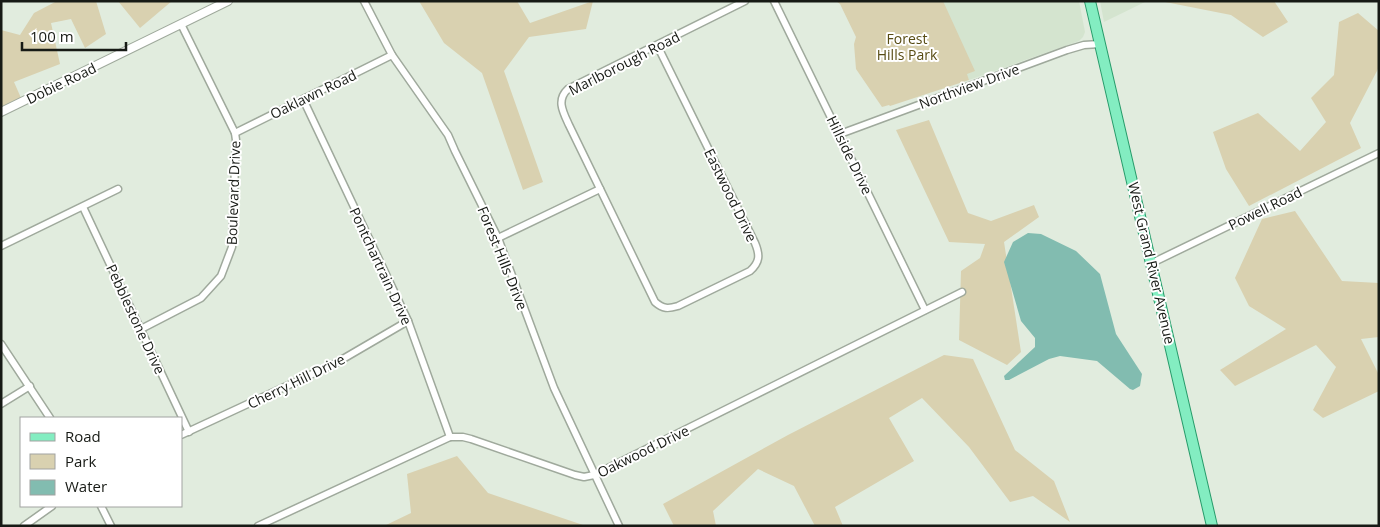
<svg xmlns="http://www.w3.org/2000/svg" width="1380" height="527" viewBox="0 0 1380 527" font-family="'Open Sans',sans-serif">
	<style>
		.built { fill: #d4e4cf }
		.green { fill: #d9d1b0 }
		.water { fill: #82bcb0 }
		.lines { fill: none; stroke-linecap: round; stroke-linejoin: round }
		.minor-casing { stroke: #9fa99c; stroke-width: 9 }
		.tertiary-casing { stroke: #9fa99c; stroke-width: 10 }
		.primary-casing { stroke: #279b6a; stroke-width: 12 }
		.minor { stroke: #fff; stroke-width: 6 }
		.tertiary { stroke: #fff; stroke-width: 8 }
		.primary { stroke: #83edc1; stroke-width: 10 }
		.labels { text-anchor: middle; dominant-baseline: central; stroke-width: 4; stroke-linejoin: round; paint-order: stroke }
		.park-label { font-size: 14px; fill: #584c14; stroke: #fff }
		.street-label { font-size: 14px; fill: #171a15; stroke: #fff }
	</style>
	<rect width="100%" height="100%" fill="#e1ecde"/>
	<g class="built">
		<path d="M931,1H1079L1085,32L1083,37L1079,41L969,80Z"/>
		<path d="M1100,1H1147L1104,22Z"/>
	</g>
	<g class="green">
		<path d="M57,1H96L106,34L85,48L71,19L51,23L60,64L14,82L21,98L1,108V30L20,35L34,13Z"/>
		<path d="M118,1H172L140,28Z"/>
		<path d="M419,1H517L530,23L593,1L586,29L529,37L504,71L543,182L523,190L482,73L444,43Z"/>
		<path d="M836,1H943L975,71L967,74L969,80L890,106L889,105L882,107L856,69L854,44L856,37L840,4Z"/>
		<path d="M1160,1H1274L1288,22L1263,37L1231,15Z"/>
		<path d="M1358,13L1379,31V67L1350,123L1361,148L1249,206L1226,169L1213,132L1258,113L1300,151L1326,122L1311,98L1334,75L1339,22Z"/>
		<path d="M929,120L968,213L991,221L1034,205L1039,217L1004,242L1021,352L1007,365L959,340L961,271L980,258L985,244L949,242L896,130Z"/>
		<path d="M1295,211L1342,281L1379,283V337L1361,339L1379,375V391L1323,418L1313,410L1336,367L1316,345L1235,386L1220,370L1286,329L1249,306L1235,278L1262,219Z"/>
		<path d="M944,355L973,359L1015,450L1054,481L1070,522L1033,496L1010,502L969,447L922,398L889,418L914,461L835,507L843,526H815L794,486L758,469L713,511L716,526H674L663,504L788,435Z"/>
		<path d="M457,456L488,493L586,526H384L411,513L407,474Z"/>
	</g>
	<path class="water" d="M1028,233L1041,234L1076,251L1100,274L1116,334L1142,374L1140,386L1133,390L1130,389L1097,361L1060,356L1049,359L1009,380H1005L1004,376L1035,347V338L1021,321L1004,262L1013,242Z"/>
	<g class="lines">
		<defs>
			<g id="minor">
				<path d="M364,1L392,55L448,135L455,151L498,238L554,388L619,526"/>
				<path d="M774,1L925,310"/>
				<path d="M657,45L755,243C760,255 760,262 750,271L678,306C668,309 663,309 655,302L569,125C563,112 556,100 568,89L745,1"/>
				<path d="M303,99L408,321L450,437"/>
				<path d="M235,133L392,55"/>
				<path d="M840,134L1067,50L1084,45L1100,44"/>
				<path d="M83,207L189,432"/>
				<path d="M498,238L600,189"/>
				<path d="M1,246L118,189"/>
				<path d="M1152,263L1379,153"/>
				<path d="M141,329L201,298L221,276L232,247L236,140L235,133L181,24"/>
				<path d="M1,344L50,418"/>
				<path d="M1,404L30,386"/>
				<path d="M181,435L336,363L408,321"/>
				<path d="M101,506L111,526"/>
				<path d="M24,526L52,506"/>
				<path d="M258,526L450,437H463L471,439L575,475L584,477L594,475L962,292"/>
			</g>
			<path id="tertiary" d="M1,112L228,1"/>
			<path id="primary" d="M1090,1L1212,526"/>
		</defs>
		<use href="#minor" class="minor-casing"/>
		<use href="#tertiary" class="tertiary-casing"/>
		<use href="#primary" class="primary-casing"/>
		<use href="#minor" class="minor"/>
		<use href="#tertiary" class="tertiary"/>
		<use href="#primary" class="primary"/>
	</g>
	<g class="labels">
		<g class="park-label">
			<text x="907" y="38">Forest<tspan x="907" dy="16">Hills Park</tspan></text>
		</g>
		<g class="street-label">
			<text transform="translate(624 63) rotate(-27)">Marlborough Road</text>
			<text transform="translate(61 83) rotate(-26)">Dobie Road</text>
			<text transform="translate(969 86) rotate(-20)">Northview Drive</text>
			<text transform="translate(313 94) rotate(-26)">Oaklawn Road</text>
			<text transform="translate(850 155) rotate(64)">Hillside Drive</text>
			<text transform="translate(233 193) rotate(-88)">Boulevard Drive</text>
			<text transform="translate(731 195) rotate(64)">Eastwood Drive</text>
			<text transform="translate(1265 208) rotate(-26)">Powell Road</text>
			<text transform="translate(503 258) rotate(68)">Forest Hills Drive</text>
			<text transform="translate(1152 263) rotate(77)">West Grand River Avenue</text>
			<text transform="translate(381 266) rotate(65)">Pontchartrain Drive</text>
			<text transform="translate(136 319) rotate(65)">Pebblestone Drive</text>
			<text transform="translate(296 381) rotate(-26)">Cherry Hill Drive</text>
			<text transform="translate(643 451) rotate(-26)">Oakwood Drive</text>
		</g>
	</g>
	<rect width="1380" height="527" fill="none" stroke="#171a15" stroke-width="5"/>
	<rect x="20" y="417" width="162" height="90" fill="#ffffff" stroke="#a2a3a1"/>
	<rect x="30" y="433" width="25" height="8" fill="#83edc1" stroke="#a2a3a1"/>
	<text x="65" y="442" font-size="15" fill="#171a15">Road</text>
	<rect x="30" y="454" width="25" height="15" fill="#d9d1b0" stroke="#a2a3a1"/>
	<text x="65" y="467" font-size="15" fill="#171a15">Park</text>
	<rect x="30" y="480" width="25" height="15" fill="#82bcb0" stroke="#a2a3a1"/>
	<text x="65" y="492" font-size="15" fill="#171a15">Water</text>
	<path d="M22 42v8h104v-8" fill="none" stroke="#171a15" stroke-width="2.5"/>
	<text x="30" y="42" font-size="15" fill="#171a15" stroke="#ffffff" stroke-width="4" paint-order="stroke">100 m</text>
</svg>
